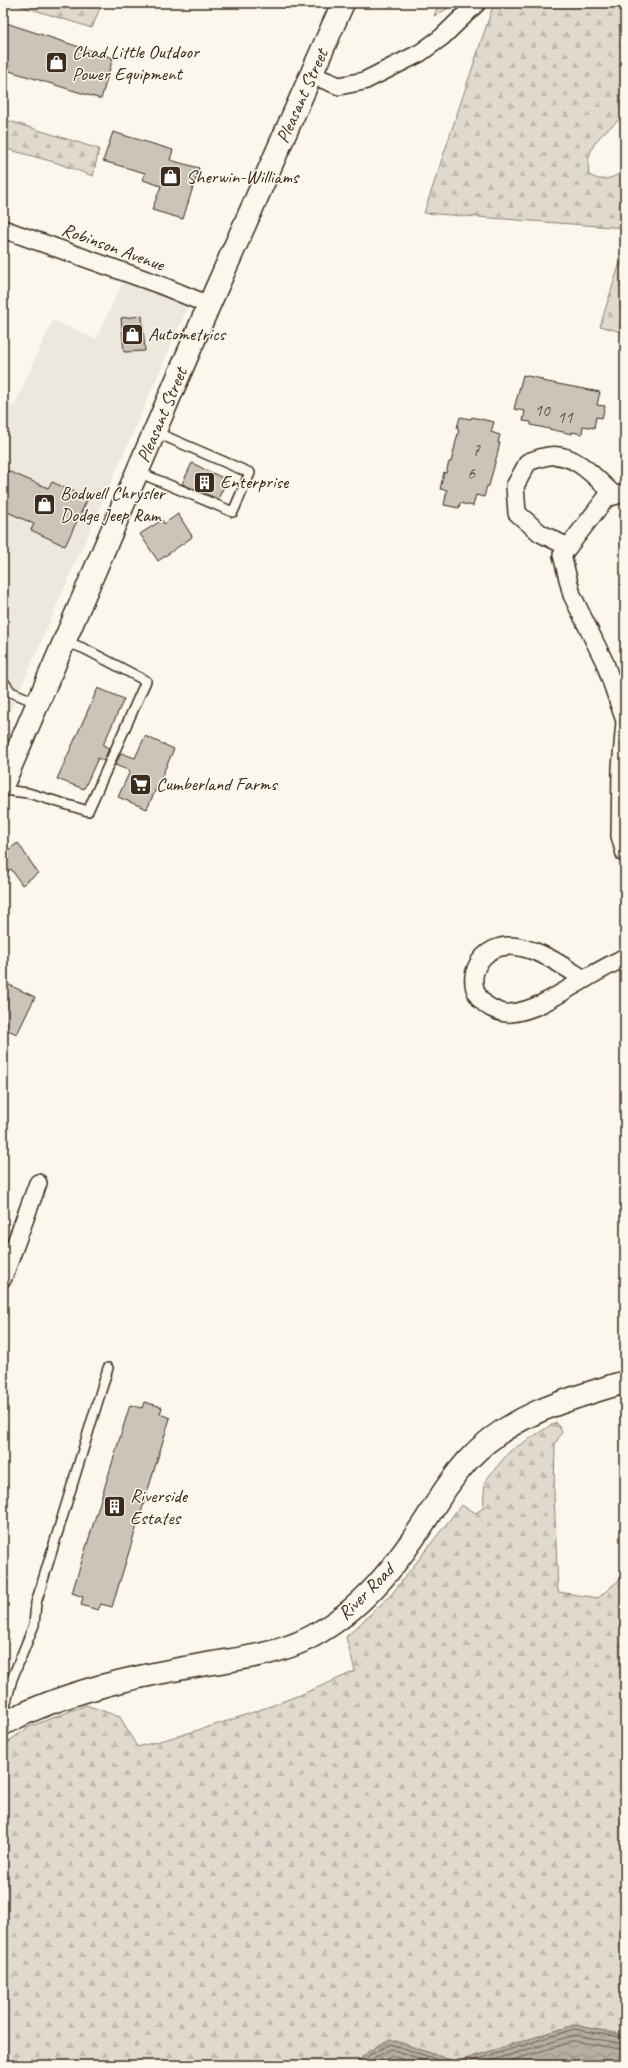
<svg xmlns="http://www.w3.org/2000/svg" width="628" height="2068" viewBox="0 0 628 2068" font-family="Caveat,sans-serif">
	<style>
		.built { fill: #ede8dd }
		.forest { fill: url(#forest-firs); stroke: #8d8276 }
		.water { fill: url(#water-waves); stroke: #85796d }
		.lines { fill: none; stroke-linecap: round; stroke-linejoin: round }
		.shore { stroke: #6c5f53; stroke-width: 1 }
		.building { fill: #ccc4b9; stroke: #3b2a1e }
		.lane-casing { stroke: #3b2a1e; stroke-width: 12 }
		.street-casing { stroke: #3b2a1e; stroke-width: 20 }
		.secondary-casing { stroke: #3b2a1e; stroke-width: 25 }
		.highway-casing { stroke: #3b2a1e; stroke-width: 25 }
		.lane { stroke: #fbf7ec; stroke-width: 9 }
		.street { stroke: #fbf7ec; stroke-width: 17 }
		.secondary { stroke: #fbf7ec; stroke-width: 22 }
		.highway { stroke: #fbf7ec; stroke-width: 22 }
		.labels { text-anchor: middle; dominant-baseline: central; stroke-width: 3; stroke-linejoin: round; paint-order: stroke }
		.number-label { font-size: 17px; fill: #5f5045 }
		.poi-label { font-size: 19px; fill: #3b2a1e; stroke: #fbf7ec; text-anchor: start }
		.street-label { font-size: 19px; fill: #3b2a1e; stroke: #fbf7ec }
	</style>
	<defs>
		<pattern id="forest-firs" width="22" height="20" patternUnits="userSpaceOnUse"><rect width="22" height="20" fill="#dfd9ce"/><path d="M5 1l3.5 6h-7zM16 11l3.5 6h-7z" fill="#c0bab0"/></pattern>
		<pattern id="water-waves" width="16" height="10" patternUnits="userSpaceOnUse"><rect width="16" height="10" fill="#b6aea2"/><path d="M0 5q4-4 8 0t8 0" fill="none" stroke="#958e83"/></pattern>
	</defs>
	<rect width="100%" height="100%" fill="#fbf7ec"/>
	<filter id="ink" filterUnits="userSpaceOnUse"><feTurbulence type="fractalNoise" baseFrequency=".025" numOctaves="2"/><feDisplacementMap in="SourceGraphic" scale="8" xChannelSelector="R" yChannelSelector="G"/><feConvolveMatrix kernelMatrix="1 2 1 2 8 2 1 2 1" color-interpolation-filters="sRGB"/></filter>
	<g filter="url(#ink)">
		<path class="built" d="M124,279L190,302L3,728V401L14,406L53,320L96,339Z"/>
		<g class="forest">
			<path d="M12,3H102L92,28Z"/>
			<path d="M439,3H458L434,16Z"/>
			<path d="M494,3H625V115C604,133 584,144 589,175C603,183 611,178 625,171V228L424,213Z"/>
			<path d="M3,119L99,149L93,176L54,162L3,148Z"/>
			<path d="M625,247V333L600,326Z"/>
			<path d="M556,1422L562,1432L555,1444L554,1493L558,1592L598,1598L625,1575V2035L574,2025L456,2062L390,2039L369,2051L354,2065H3V1745L29,1727L86,1705L120,1717L137,1747C211,1728 285,1704 355,1671L346,1637L391,1595L461,1505L476,1513L483,1508L485,1481L510,1451Z"/>
		</g>
		<path class="water" d="M574,2025L625,2035V2065H354L369,2051L390,2039L456,2062Z"/>
		<g class="lines">
			<g class="shore">
				<path d="M360,2065L371,2054L391,2044L453,2065"/>
				<path d="M367,2065L374,2058L391,2049L438,2065"/>
				<path d="M376,2065L392,2056L419,2065"/>
				<path d="M460,2065L574,2029L625,2038"/>
				<path d="M477,2065L574,2035L625,2044"/>
				<path d="M497,2065L574,2041L625,2050"/>
			</g>
		</g>
		<g class="building">
			<path d="M3,22L113,58L101,99L3,69Z"/>
			<path d="M113,132L173,150L170,160L199,168L183,219L152,210L161,186L143,180L145,173L103,161Z"/>
			<path d="M142,316L145,351L124,352L121,318Z"/>
			<path d="M523,375L542,379V381L600,392L597,405L605,406L602,418L596,417L594,428L583,426L582,434L572,432V434L531,425V422L523,421L525,411L514,409Z"/>
			<path d="M460,417L471,419L472,417L494,422L491,432L500,435L498,443H500L489,486H487L484,497L476,495L473,506L460,503L459,508L444,505L447,490L440,489L444,472L446,473L449,462H451L459,429L457,428Z"/>
			<path d="M192,463L227,480L218,499L182,484Z"/>
			<path d="M3,469L48,488L52,482L88,498L65,546L31,530L34,524L3,510Z"/>
			<path d="M178,514L192,536L191,538L158,561L140,534L162,520L164,524Z"/>
			<path d="M98,688L124,699L103,745L109,748L104,761L98,758L84,789L57,779Z"/>
			<path d="M145,736L174,749L147,809L118,797L130,771L115,765L121,753L135,758Z"/>
			<path d="M18,843L38,873L22,885L11,869L7,872L3,866V853Z"/>
			<path d="M3,982L35,997L17,1034L3,1028Z"/>
			<path d="M144,1402L162,1407L160,1414L170,1418L112,1607L101,1604L98,1610L81,1605L83,1597L72,1593L130,1405L142,1408Z"/>
		</g>
		<g class="lines">
			<defs>
				<g id="lane">
					<path d="M138,472L233,512L250,473L155,432"/>
					<path d="M3,681L11,692L38,703"/>
					<path d="M3,790L28,793L88,811L146,681L85,649L65,641"/>
					<path d="M10,1720L5,1706L12,1679L34,1625L36,1603L108,1368"/>
				</g>
				<g id="street">
					<path d="M312,75L339,86L364,81L420,53L442,37L477,3"/>
					<path d="M3,229L158,284L209,305"/>
					<path d="M625,493L606,498L562,555L572,595L605,663L625,721L621,768L620,836L625,854"/>
					<path d="M568,547L540,533L517,513L515,486L528,462C534,460 542,457 549,456C575,452 597,479 614,495"/>
					<path d="M584,979C563,966 544,952 519,947C479,938 456,988 491,1008C497,1011 505,1014 511,1013C538,1010 562,992 585,979C598,971 612,964 625,957"/>
					<path d="M3,1278L38,1183"/>
				</g>
				<path id="secondary" d="M3,1724C65,1691 133,1677 201,1665C237,1659 276,1655 309,1638C361,1611 396,1566 427,1518C440,1497 451,1479 468,1460C509,1415 568,1399 625,1382"/>
				<path id="highway" d="M3,784L209,305L343,3"/>
			</defs>
			<use href="#lane" class="lane-casing"/>
			<use href="#street" class="street-casing"/>
			<use href="#secondary" class="secondary-casing"/>
			<use href="#highway" class="highway-casing"/>
			<use href="#lane" class="lane"/>
			<use href="#street" class="street"/>
			<use href="#secondary" class="secondary"/>
			<use href="#highway" class="highway"/>
		</g>
	</g>
	<defs>
		<symbol id="shop-square" viewBox="-11 -11 22 22"><rect x="-9" y="-9" width="18" height="18" rx="4" fill="#3b2a1e" stroke="#fbf7ec"/><path d="M-5-2.5h2.3a2.7 3.5 0 0 1 5.4 0H5L5.5 6h-11ZM-1.5-2.5h3a1.5 2.3 0 0 0-3 0Z" fill="#fff"/></symbol>
		<symbol id="building-square" viewBox="-11 -11 22 22"><rect x="-9" y="-9" width="18" height="18" rx="4" fill="#3b2a1e" stroke="#fbf7ec"/><path d="M-4-6H4V6H1V3H-1V6H-4ZM-2.5-4.3h1.7v1.8h-1.7ZM.8-4.3h1.7v1.8H.8ZM-2.5-1h1.7V.8h-1.7ZM.8-1h1.7V.8H.8Z" fill="#fff"/></symbol>
		<symbol id="supermarket-square" viewBox="-11 -11 22 22"><rect x="-9" y="-9" width="18" height="18" rx="4" fill="#3b2a1e" stroke="#fbf7ec"/><path d="M-6-5.5h2.5l.6 2H6L4.5 2H-2.5L-4.4-4H-6ZM-1.5 3.2a1.3 1.3 0 1 0 .1 0ZM3 3.2a1.3 1.3 0 1 0 .1 0Z" fill="#fff"/></symbol>
	</defs>
	<g fill-rule="evenodd">
		<use href="#shop-square" x="44" y="50" width="25" height="25"/>
		<use href="#shop-square" x="158" y="164" width="25" height="25"/>
		<use href="#shop-square" x="120" y="322" width="25" height="25"/>
		<use href="#building-square" x="192" y="470" width="25" height="25"/>
		<use href="#shop-square" x="32" y="492" width="25" height="25"/>
		<use href="#supermarket-square" x="128" y="772" width="25" height="25"/>
		<use href="#building-square" x="102" y="1494" width="25" height="25"/>
	</g>
	<g class="labels">
		<g class="number-label">
			<text x="542" y="410">10</text>
			<text x="565" y="417">11</text>
			<text x="476" y="450">7</text>
			<text x="471" y="473">6</text>
		</g>
		<g class="poi-label">
			<text x="72" y="52">Chad Little Outdoor<tspan x="72" dy="22">Power Equipment</tspan></text>
			<text x="186" y="177">Sherwin-Williams</text>
			<text x="148" y="334">Autometrics</text>
			<text x="220" y="482">Enterprise</text>
			<text x="60" y="493">Bodwell Chrysler<tspan x="60" dy="22">Dodge Jeep Ram</tspan></text>
			<text x="156" y="784">Cumberland Farms</text>
			<text x="130" y="1496">Riverside<tspan x="130" dy="22">Estates</tspan></text>
		</g>
		<g class="street-label">
			<text transform="translate(302 96) rotate(-66)">Pleasant Street</text>
			<text transform="translate(113 247) rotate(20)">Robinson Avenue</text>
			<text transform="translate(162 415) rotate(-67)">Pleasant Street</text>
			<text transform="translate(366 1592) rotate(-45)">River Road</text>
		</g>
	</g>
	<rect width="628" height="2068" fill="none" stroke="#fbf7ec" stroke-width="16"/>
	<rect x="8" y="8" width="612" height="2052" fill="none" stroke="#3b2a1e" stroke-width="1.5" filter="url(#ink)"/>
</svg>
